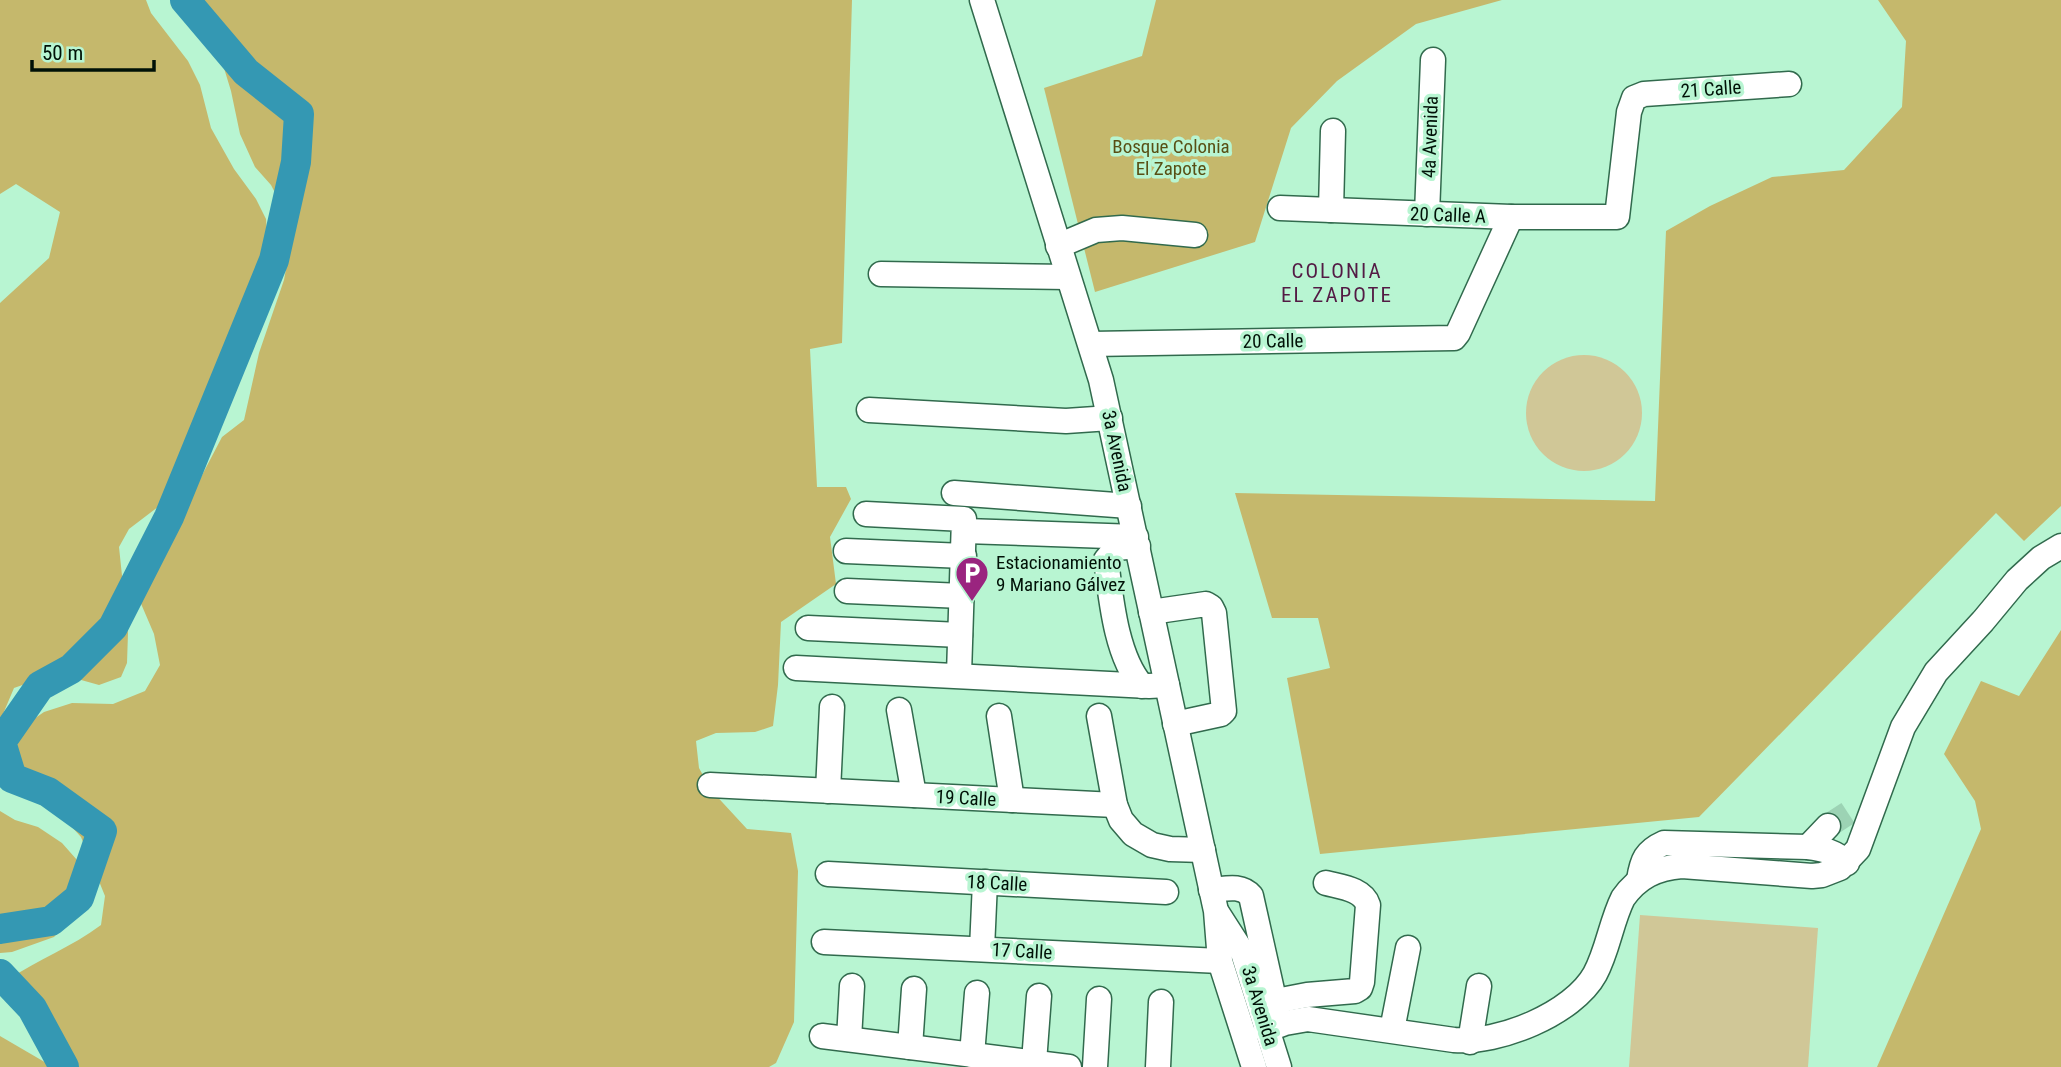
<svg xmlns="http://www.w3.org/2000/svg" width="2061" height="1067" viewBox="0 0 2061 1067" font-family="'Roboto Condensed',sans-serif">
	<style>
		.green { fill: #d0c797 }
		.forest { fill: #c5b86c }
		.lines { fill: none; stroke-linecap: round; stroke-linejoin: round }
		.river { stroke: #3498b3; stroke-width: 30 }
		.minor-tunnel { stroke: #9cd3b4; stroke-width: 24; stroke-dasharray: 24 12; stroke-linecap: butt }
		.minor-casing { stroke: #316a4d; stroke-width: 27 }
		.minor { stroke: #fff; stroke-width: 24 }
		.labels { text-anchor: middle; dominant-baseline: central; stroke-width: 7; stroke-linejoin: round; paint-order: stroke }
		.street-label { font-size: 19px; fill: #001107; stroke: #b8f5d2 }
		.park-label { font-size: 19px; fill: #584f14; stroke: #b8f5d2 }
		.poi-label { font-size: 19px; fill: #001107; stroke: #b8f5d2; text-anchor: start }
		.neighbourhood-label { font-size: 21px; letter-spacing: 2px; fill: #531a44; stroke: #b8f5d2 }
	</style>
	<rect width="100%" height="100%" fill="#b8f5d2"/>
	<g class="green">
		<circle cx="1584" cy="413" r="58"/>
		<path d="M1640,915L1818,928L1808,1067H1629Z"/>
	</g>
	<g class="forest">
		<path d="M0,0H146L151,13L188,61L200,85L211,128L234,169L256,199L266,219L268,249L265,280L240,361L217,422L171,497L129,529L119,547L128,633L127,663L121,677L99,685L74,678L45,677L14,688L0,721V303L49,258L60,212L16,184L0,194Z"/>
		<path d="M185,0H852L842,343L810,349L817,487H846L851,499L830,537L836,584L781,622L778,685L773,726L755,732L716,733L696,741L699,768L711,790L747,829L791,833L798,871L794,1022L776,1063L769,1067H60L58,1055L14,998L8,980C38,959 72,947 101,925L105,896L81,837L60,814L26,798L7,771L15,732L44,712L72,703L113,704L145,691L160,665L154,634L139,599L132,565L139,545L166,530L188,502L222,437L244,420L259,353L284,280L289,252L284,210L271,185L255,167L240,134L231,91L216,42L195,19Z"/>
		<path d="M1156,0H1502L1416,24L1337,81L1291,128L1255,242L1095,292L1044,88L1142,56Z"/>
		<path d="M1878,0H2061V506L2024,541L1996,513L1699,817L1320,854L1287,678L1330,668L1318,618H1272L1235,493L1655,501L1666,231L1710,206L1772,177L1844,170L1902,107L1906,41Z"/>
		<path d="M2061,630V1067H1877L1981,829L1975,801L1944,754L1981,681L2019,696Z"/>
		<path d="M0,811L15,820L38,827L62,843L77,860L83,884L81,909L54,937L12,952L0,953Z"/>
		<path d="M0,1036L48,1064L49,1067H0Z"/>
	</g>
	<g class="lines">
		<g class="river">
			<path d="M0,929L51,921L79,898L102,831L48,792L12,778L1,742L40,686L71,669L113,627L169,517L274,260L296,162L299,114L246,72L185,0"/>
			<path d="M0,974L32,1008L64,1067"/>
		</g>
		<path class="minor-tunnel" d="M1828,826L1848,813"/>
		<defs>
			<g id="minor">
				<path d="M982,0L1101,380L1216,911L1220,961L1254,1067"/>
				<path d="M1280,208L1511,217H1617L1629,112L1634,98L1644,94L1789,84"/>
				<path d="M1331,210L1333,131"/>
				<path d="M1427,214L1433,60"/>
				<path d="M1058,246L1096,230L1122,228L1195,235"/>
				<path d="M881,274L1068,277"/>
				<path d="M1091,344L1454,338L1458,333L1511,217"/>
				<path d="M869,410L1066,421L1110,418"/>
				<path d="M954,493L1129,506"/>
				<path d="M866,514L964,519L959,674"/>
				<path d="M965,531L1136,537"/>
				<path d="M1138,546L1116,548L1106,560C1111,599 1116,656 1142,686"/>
				<path d="M846,551L964,556"/>
				<path d="M847,591L962,596"/>
				<path d="M1151,612L1206,604L1211,607L1214,613L1224,711L1221,714L1175,724"/>
				<path d="M808,628L960,635"/>
				<path d="M796,668L1149,686L1167,685"/>
				<path d="M899,710L914,795"/>
				<path d="M999,716L1012,800"/>
				<path d="M1099,716L1115,805L1121,820L1133,834L1152,845L1170,849L1203,850"/>
				<path d="M710,785L1115,805"/>
				<path d="M828,791L832,707"/>
				<path d="M1808,847L1828,826"/>
				<path d="M828,874L1166,892"/>
				<path d="M1639,880C1642,860 1646,851 1664,843L1808,847C1823,849 1836,852 1847,863"/>
				<path d="M1211,890C1225,889 1241,884 1251,896L1278,1017"/>
				<path d="M1218,914L1243,953L1279,1067"/>
				<path d="M824,942L1220,961"/>
				<path d="M982,949L985,882"/>
				<path d="M1276,1001L1307,995L1355,991L1360,988L1362,982L1368,905C1363,889 1341,887 1326,883"/>
				<path d="M1266,1030L1285,1023L1308,1019L1454,1040C1498,1044 1573,1014 1595,974C1608,950 1611,922 1623,898C1638,877 1656,868 1682,866L1812,876L1822,875L1840,868L1858,849L1903,727L1936,672L1983,621L2017,580L2041,558L2061,546"/>
				<path d="M1392,1030L1408,948"/>
				<path d="M822,1036L1069,1067"/>
				<path d="M849,1039L852,986"/>
				<path d="M1470,1042L1479,986"/>
				<path d="M910,1047L914,989"/>
				<path d="M972,1055L977,993"/>
				<path d="M1034,1062L1039,996"/>
				<path d="M1095,1067L1099,999"/>
				<path d="M1158,1067L1161,1002"/>
			</g>
		</defs>
		<use href="#minor" class="minor-casing"/>
		<use href="#minor" class="minor"/>
	</g>
	<defs>
		<symbol id="parking-pin" viewBox="-11 -11 22 30"><path d="M0 17L-7.5 6A9.5 9.5 0 1 1 7.5 6Z" fill="#9a247f" stroke="#b8f5d2"/><path d="M-3.5-5.5H1a3.5 3.5 0 0 1 0 7H-1V5.5H-3.5ZM-1-3.4V-.6H.8a1.4 1.4 0 0 0 0-2.8Z" fill="#fff"/></symbol>
	</defs>
	<g fill-rule="evenodd">
		<use href="#parking-pin" x="953" y="554" width="38" height="52"/>
	</g>
	<g class="labels">
		<g class="street-label">
			<text transform="translate(1711 89) rotate(-4)">21 Calle</text>
			<text transform="translate(1430 137) rotate(-88)">4a Avenida</text>
			<text transform="translate(1448 215) rotate(2)">20 Calle A</text>
			<text transform="translate(1273 341) rotate(-1)">20 Calle</text>
			<text transform="translate(1117 451) rotate(78)">3a Avenida</text>
			<text transform="translate(966 798) rotate(3)">19 Calle</text>
			<text transform="translate(997 883) rotate(3)">18 Calle</text>
			<text transform="translate(1022 951) rotate(3)">17 Calle</text>
			<text transform="translate(1260 1006) rotate(73)">3a Avenida</text>
		</g>
		<g class="park-label">
			<text x="1171" y="146">Bosque Colonia<tspan x="1171" dy="22">El Zapote</tspan></text>
		</g>
		<g class="poi-label">
			<text x="996" y="562">Estacionamiento<tspan x="996" dy="22">9 Mariano Gálvez</tspan></text>
		</g>
		<g class="neighbourhood-label">
			<text x="1337" y="271">COLONIA<tspan x="1337" dy="24">EL ZAPOTE</tspan></text>
		</g>
	</g>
	<path d="M32 60v10h122v-10" fill="none" stroke="#001107" stroke-width="3.5"/>
	<text x="42" y="60" font-size="21" fill="#001107" stroke="#b8f5d2" stroke-width="5" paint-order="stroke">50 m</text>
</svg>
